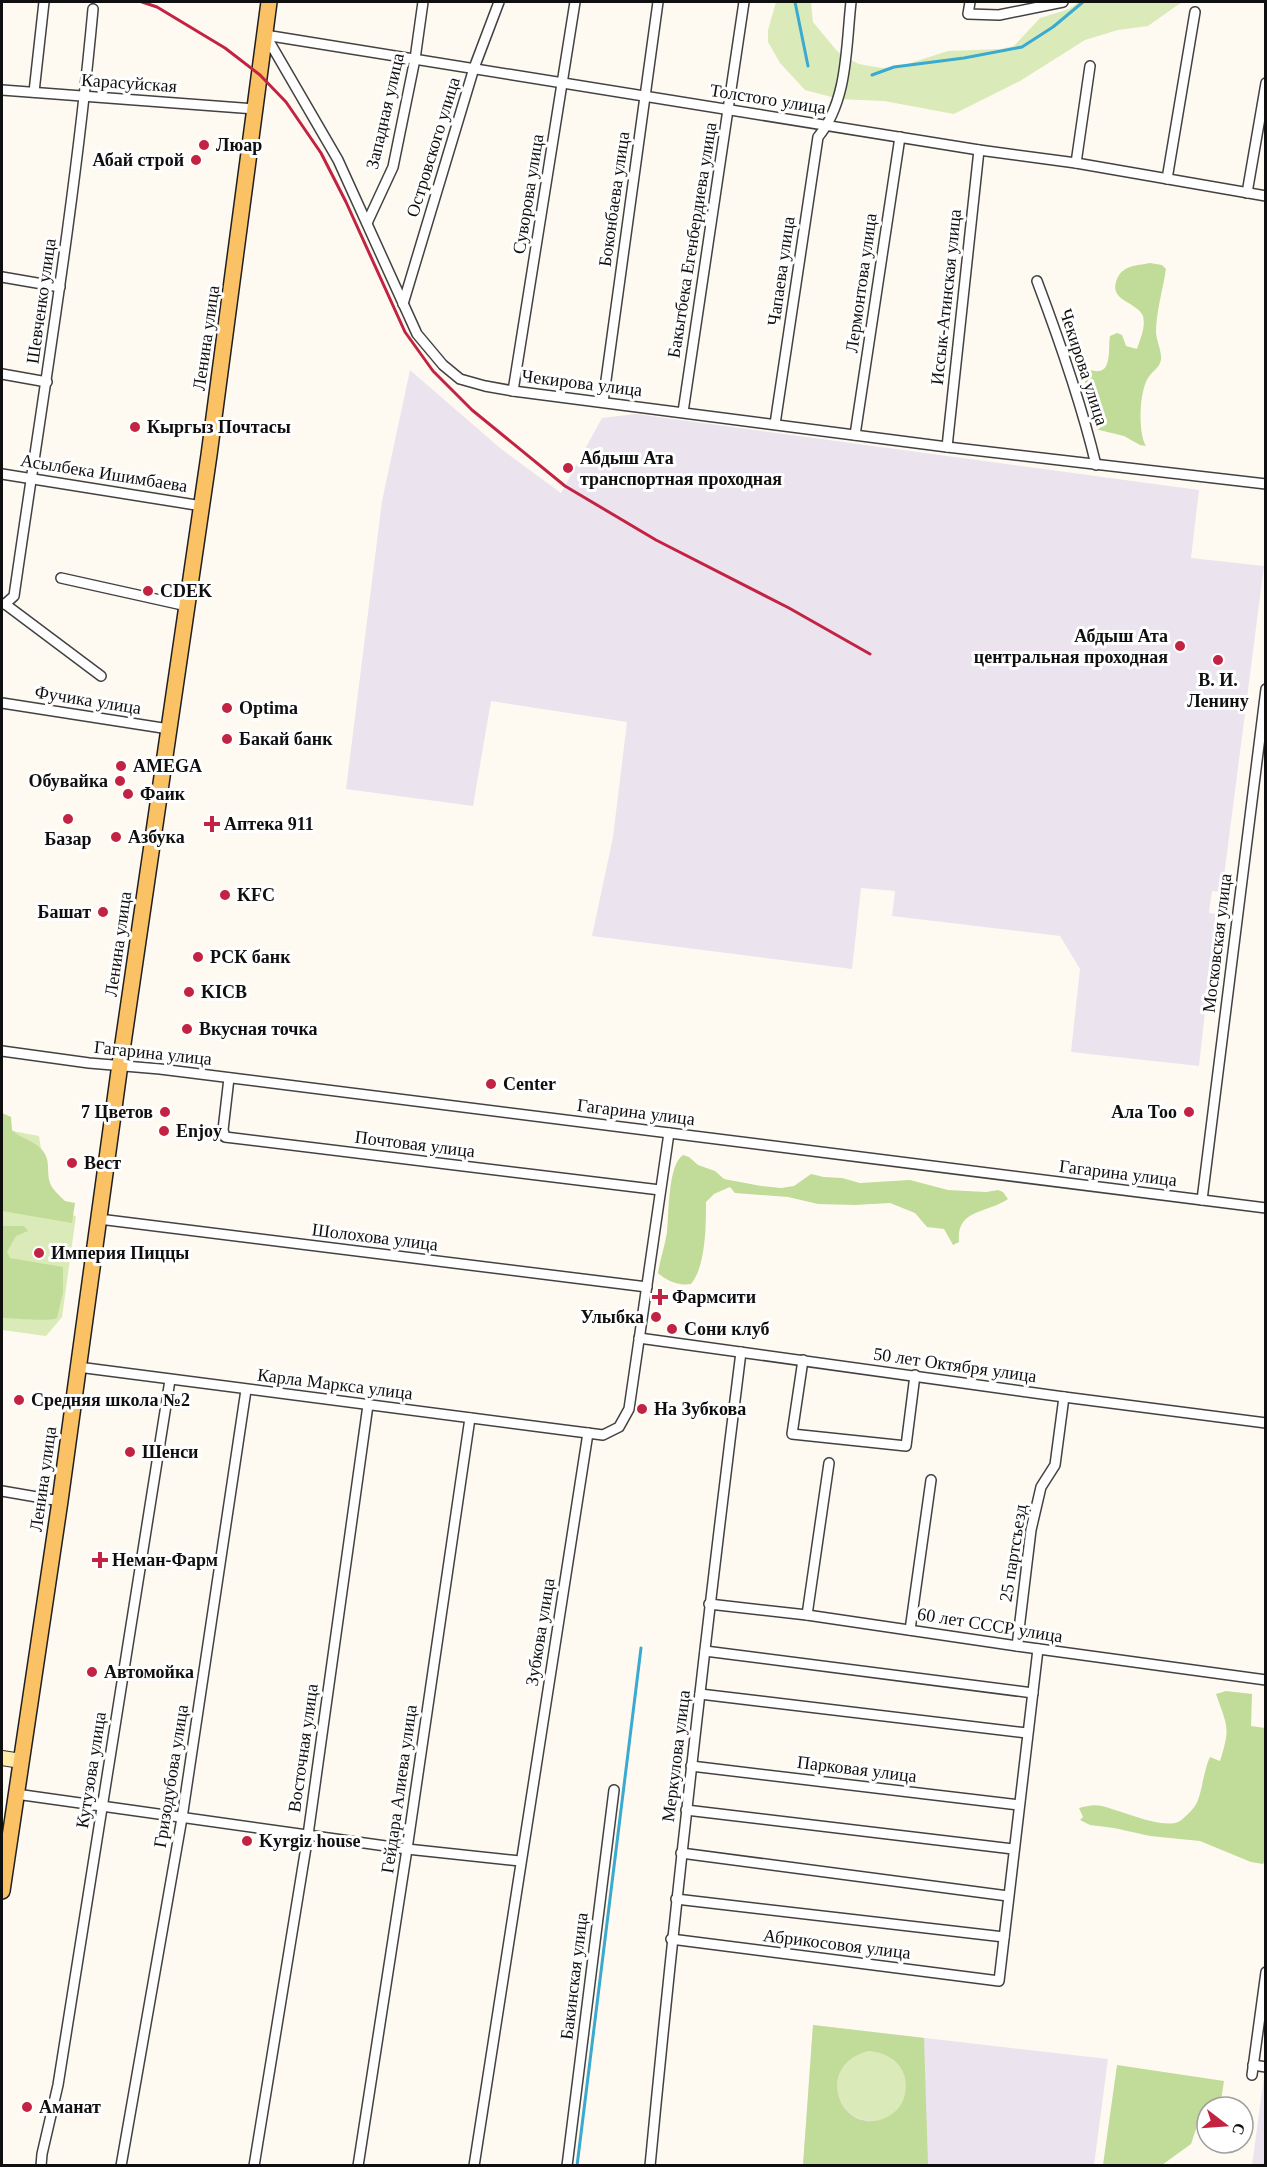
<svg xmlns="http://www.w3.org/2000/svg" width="1267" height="2167" viewBox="0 0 1267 2167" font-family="'Times New Roman',serif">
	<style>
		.industrial { fill: #ebe4ee }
		.green { fill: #daebb9 }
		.forest { fill: #c1dc98; fill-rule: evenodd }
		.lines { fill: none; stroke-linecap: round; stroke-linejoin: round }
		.stream { stroke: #3aaad0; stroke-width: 3 }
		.street-casing { stroke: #424242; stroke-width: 12 }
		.secondary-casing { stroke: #313131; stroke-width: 16 }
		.primary-casing { stroke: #202020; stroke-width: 18 }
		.street { stroke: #fff; stroke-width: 9 }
		.secondary { stroke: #ffeaac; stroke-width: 14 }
		.primary { stroke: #fbc165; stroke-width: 15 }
		.rail { stroke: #c32342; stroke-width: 3 }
		.poi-dot { fill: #c32342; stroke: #fff; stroke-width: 2 }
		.labels { text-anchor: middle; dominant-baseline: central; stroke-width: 6; stroke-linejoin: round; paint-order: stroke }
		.street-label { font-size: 18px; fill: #0f0f0f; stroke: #fff }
		.poi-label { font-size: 18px; font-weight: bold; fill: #0f0f0f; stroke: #fff; text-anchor: start }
	</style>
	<rect width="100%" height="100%" fill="#fffaf1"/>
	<g class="industrial">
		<path d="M410,370L500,448L561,493L602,418L636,414L1199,490L1191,558L1264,566L1222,892L1212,891L1210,905L1209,913L1216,914L1199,1066L1071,1052L1080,969L1060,936L892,916L895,891L861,888L852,969L592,936L613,837L627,722L491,701L473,806L346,789L382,501Z"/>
		<path d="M813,2025L1108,2059L1094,2165L803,2166Z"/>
		<path d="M1264,2076L1265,2165H1252Z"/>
	</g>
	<g class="green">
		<path d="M776,2H811L813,22L837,51L846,58L859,64L882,68L898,67L948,51L1001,49L1014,46L1040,18L1069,9L1079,2H1182L1148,26L1118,30L1085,40L1020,81L954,114L884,101L839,99L805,90L780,63L768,42V30Z"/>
		<path d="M2,1129L39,1136L51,1211L76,1216L62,1317L46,1336L2,1330Z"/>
		<circle cx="872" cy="2086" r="35"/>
	</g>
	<g class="forest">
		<path d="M1150,263L1162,265L1166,269C1163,289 1156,312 1156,333C1157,342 1162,352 1161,360C1159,369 1152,371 1148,378C1139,392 1138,433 1146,446L1140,445L1124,436L1095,429L1086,385L1080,368C1087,368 1094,372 1099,371C1112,370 1108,345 1110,336L1117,333L1122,335L1126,346L1137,349C1140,339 1146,327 1143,316C1137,302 1110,301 1116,282C1121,265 1135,266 1150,263Z"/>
		<path d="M2,1113L11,1117L12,1130C21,1139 34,1140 43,1151C51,1161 46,1171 50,1183C52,1189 60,1196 65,1201L75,1203L72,1223L2,1211Z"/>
		<path d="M683,1155L689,1157L698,1165L715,1171L724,1179L761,1186L781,1188L794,1186L811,1174L824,1177L842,1178L860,1183L910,1180L948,1190L986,1192L998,1190L1003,1192L1008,1199C986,1214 956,1209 959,1242L953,1245L944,1229L927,1227L915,1213L890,1203L855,1205L818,1204L788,1197L735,1193L730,1187L714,1194L706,1202C706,1225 706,1266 691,1284C678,1286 667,1281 658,1273C660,1259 665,1246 667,1232C669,1214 668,1164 683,1155Z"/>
		<path d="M2,1226H24L28,1231L16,1236L7,1252L10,1258L63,1267V1292L57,1318C50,1322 13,1318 2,1318Z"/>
		<path d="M1226,1691L1252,1694L1251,1726L1265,1728L1266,1858L1263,1864L1251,1862L1200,1841L1150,1836L1114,1828L1090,1825L1080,1820L1083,1817L1079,1808C1086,1806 1094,1804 1102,1806C1119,1810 1162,1829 1178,1822C1183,1820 1192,1810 1195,1806C1202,1796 1203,1771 1210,1757L1220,1761C1231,1727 1227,1726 1216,1694Z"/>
		<path d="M813,2025L924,2038L928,2165H803ZM869,2051C893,2053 910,2069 905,2094C903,2105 895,2114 885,2118C839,2137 813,2064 869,2051Z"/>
		<path d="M1117,2065L1224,2081L1220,2107H1207V2116L1200,2117L1191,2144L1162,2165H1103Z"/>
	</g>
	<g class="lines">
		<g class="stream">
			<path d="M795,2L808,66"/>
			<path d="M872,75L894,67L964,58L1022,47L1053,27L1083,2"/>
			<path d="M577,2166L641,1648"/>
		</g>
		<defs>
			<g id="street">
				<path d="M970,2L968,14L999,15L1063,2"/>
				<path d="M265,35L979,150L1076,163L1266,196"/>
				<path d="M266,36L338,160L417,334L443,365L460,379L485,386L513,391L947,447L1266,484"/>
				<path d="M2,90L255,109"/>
				<path d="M34,92L44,2"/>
				<path d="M1076,163L1090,66"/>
				<path d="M1167,179L1195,12"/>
				<path d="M1247,193L1266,83"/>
				<path d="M367,223L393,167L415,59L423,2"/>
				<path d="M2,277L60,287"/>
				<path d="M1037,281C1060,342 1081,402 1096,465"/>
				<path d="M403,304L474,68L499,2"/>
				<path d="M2,374L47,382"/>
				<path d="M513,391L575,2"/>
				<path d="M603,402L658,2"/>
				<path d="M683,412L744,2"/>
				<path d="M775,424L818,137C848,101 846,46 851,2"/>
				<path d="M855,435L900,137"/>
				<path d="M947,447L979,150"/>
				<path d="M2,474L202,506"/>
				<path d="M61,578L187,606"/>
				<path d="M2,604H5L14,596C42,401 75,206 93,9"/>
				<path d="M5,604L101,676"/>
				<path d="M2,703L169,729"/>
				<path d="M2,1051L89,1063L160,1069L1266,1208"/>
				<path d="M229,1078L223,1130L225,1137L660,1190"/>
				<path d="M1202,1200L1266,689"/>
				<path d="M99,1219L647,1287"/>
				<path d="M639,1338L1064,1397L1266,1423"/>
				<path d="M803,1360L792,1434L906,1446L915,1375"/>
				<path d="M78,1367L603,1435L619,1427L629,1409L669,1133"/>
				<path d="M2,1491L60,1501"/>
				<path d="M709,1604L807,1615L1017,1646L1266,1680"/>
				<path d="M807,1615L829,1463"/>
				<path d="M910,1630L931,1480"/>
				<path d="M1017,1646L1031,1530L1041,1487L1055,1465L1064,1397"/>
				<path d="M705,1651L1033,1693"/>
				<path d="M700,1694L1027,1733"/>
				<path d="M691,1766L1019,1805"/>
				<path d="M16,1794L407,1849L520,1861"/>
				<path d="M686,1810L1013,1849"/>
				<path d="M681,1853L1008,1896"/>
				<path d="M676,1899L1004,1937"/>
				<path d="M671,1939L999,1981L1038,1649"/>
				<path d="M1253,2065L1266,2067"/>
				<path d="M1252,2075L1266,1972"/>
				<path d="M41,2166L42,2154L58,2085L170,1380"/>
				<path d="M121,2166L182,1818L246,1390"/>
				<path d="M254,2166L308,1835L368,1405"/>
				<path d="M358,2166L407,1849L470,1418"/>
				<path d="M474,2166L588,1433"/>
				<path d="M567,2166L614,1790"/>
				<path d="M650,2166C676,1894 707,1623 741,1352"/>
			</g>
			<path id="secondary" d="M2,1758L21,1761"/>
			<path id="primary" d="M2,1891L60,1501L120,1064L209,455L269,2"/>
		</defs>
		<use href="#street" class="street-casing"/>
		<use href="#secondary" class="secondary-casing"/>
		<use href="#primary" class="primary-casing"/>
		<use href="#street" class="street"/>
		<use href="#secondary" class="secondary"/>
		<use href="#primary" class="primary"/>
		<path class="rail" d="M142,2L157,7L225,48L260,75L286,102L321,153L346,202L405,332L433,371L472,410L565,486L656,540L789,608L870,654"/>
	</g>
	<g class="poi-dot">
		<circle cx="204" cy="145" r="6"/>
		<circle cx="196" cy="160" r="6"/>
		<circle cx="135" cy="427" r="6"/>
		<circle cx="568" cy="468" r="6"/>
		<circle cx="148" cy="591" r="6"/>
		<circle cx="1180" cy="646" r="6"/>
		<circle cx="1218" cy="660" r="6"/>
		<circle cx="227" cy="708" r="6"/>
		<circle cx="227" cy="739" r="6"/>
		<circle cx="121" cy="766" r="6"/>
		<circle cx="120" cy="781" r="6"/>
		<circle cx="128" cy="794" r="6"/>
		<circle cx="68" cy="819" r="6"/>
		<path d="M209 815h6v6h6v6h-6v6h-6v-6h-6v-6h6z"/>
		<circle cx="116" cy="837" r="6"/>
		<circle cx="225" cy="895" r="6"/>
		<circle cx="103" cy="912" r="6"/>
		<circle cx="198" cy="957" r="6"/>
		<circle cx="189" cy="992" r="6"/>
		<circle cx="187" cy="1029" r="6"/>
		<circle cx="491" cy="1084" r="6"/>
		<circle cx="165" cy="1112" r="6"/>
		<circle cx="1189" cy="1112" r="6"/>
		<circle cx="164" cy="1131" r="6"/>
		<circle cx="72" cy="1163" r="6"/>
		<circle cx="39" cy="1253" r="6"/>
		<path d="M657 1288h6v6h6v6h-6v6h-6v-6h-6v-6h6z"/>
		<circle cx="656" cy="1317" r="6"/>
		<circle cx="672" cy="1329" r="6"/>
		<circle cx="19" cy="1400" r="6"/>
		<circle cx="642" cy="1409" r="6"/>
		<circle cx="130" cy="1452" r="6"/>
		<path d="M97 1551h6v6h6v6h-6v6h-6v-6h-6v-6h6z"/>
		<circle cx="92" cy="1672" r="6"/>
		<circle cx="247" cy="1841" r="6"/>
		<circle cx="27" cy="2107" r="6"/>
	</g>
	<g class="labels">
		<g class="street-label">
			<text transform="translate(129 83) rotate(4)">Карасуйская</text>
			<text transform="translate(768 99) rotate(9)">Толстого улица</text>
			<text transform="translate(385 111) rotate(-77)">Западная улица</text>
			<text transform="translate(433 147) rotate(-73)">Островского улица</text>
			<text transform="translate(528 194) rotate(-81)">Суворова улица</text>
			<text transform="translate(614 199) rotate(-82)">Боконбаева улица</text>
			<text transform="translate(692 240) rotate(-81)">Бакытбека Егенбердиева улица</text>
			<text transform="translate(781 271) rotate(-82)">Чапаева улица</text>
			<text transform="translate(861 283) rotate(-82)">Лермонтова улица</text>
			<text transform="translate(946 297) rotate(-84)">Иссык-Атинская улица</text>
			<text transform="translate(41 301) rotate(-82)">Шевченко улица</text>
			<text transform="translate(206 338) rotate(-82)">Ленина улица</text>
			<text transform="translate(1084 367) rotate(72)">Чекирова улица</text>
			<text transform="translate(582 383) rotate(7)">Чекирова улица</text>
			<text transform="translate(104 473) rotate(9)">Асылбека Ишимбаева</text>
			<text transform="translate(88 700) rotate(9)">Фучика улица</text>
			<text transform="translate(1217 943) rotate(-83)">Московская улица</text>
			<text transform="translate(118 944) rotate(-82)">Ленина улица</text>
			<text transform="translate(153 1053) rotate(6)">Гагарина улица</text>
			<text transform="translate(636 1112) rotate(7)">Гагарина улица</text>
			<text transform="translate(415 1144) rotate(7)">Почтовая улица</text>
			<text transform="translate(1118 1173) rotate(7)">Гагарина улица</text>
			<text transform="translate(375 1237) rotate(7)">Шолохова улица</text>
			<text transform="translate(955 1365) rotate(8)">50 лет Октября улица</text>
			<text transform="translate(335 1384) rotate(7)">Карла Маркса улица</text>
			<text transform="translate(43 1479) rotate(-82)">Ленина улица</text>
			<text transform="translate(1013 1553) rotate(-81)">25 партсъезд</text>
			<text transform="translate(990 1625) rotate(9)">60 лет СССР улица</text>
			<text transform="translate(540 1632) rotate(-81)">Зубкова улица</text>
			<text transform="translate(303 1748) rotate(-82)">Восточная улица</text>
			<text transform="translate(676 1756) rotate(-83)">Меркулова улица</text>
			<text transform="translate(857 1769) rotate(7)">Парковая улица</text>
			<text transform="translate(91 1770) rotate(-81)">Кутузова улица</text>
			<text transform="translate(171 1776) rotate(-81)">Гризодубова улица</text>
			<text transform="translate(399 1789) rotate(-82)">Гейдара Алиева улица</text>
			<text transform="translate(837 1944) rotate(7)">Абрикосовоя улица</text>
			<text transform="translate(574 1976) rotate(-83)">Бакинская улица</text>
		</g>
		<g class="poi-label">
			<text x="216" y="145">Люар</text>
			<text x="184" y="160" text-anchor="end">Абай строй</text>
			<text x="147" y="427">Кыргыз Почтасы</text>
			<text x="580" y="458">Абдыш Ата<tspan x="580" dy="21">транспортная проходная</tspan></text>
			<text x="160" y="591">CDEK</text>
			<text x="1168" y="636" text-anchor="end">Абдыш Ата<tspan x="1168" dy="21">центральная проходная</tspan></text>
			<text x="1218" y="680" text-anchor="middle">В. И.<tspan x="1218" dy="21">Ленину</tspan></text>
			<text x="239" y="708">Optima</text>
			<text x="239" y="739">Бакай банк</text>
			<text x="133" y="766">AMEGA</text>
			<text x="108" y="781" text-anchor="end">Обувайка</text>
			<text x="140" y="794">Фаик</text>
			<text x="224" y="824">Аптека 911</text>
			<text x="128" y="837">Азбука</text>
			<text x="68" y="839" text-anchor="middle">Базар</text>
			<text x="237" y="895">KFC</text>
			<text x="91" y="912" text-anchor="end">Башат</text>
			<text x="210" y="957">РСК банк</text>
			<text x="201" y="992">KICB</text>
			<text x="199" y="1029">Вкусная точка</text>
			<text x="503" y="1084">Center</text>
			<text x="153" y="1112" text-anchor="end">7 Цветов</text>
			<text x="1177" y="1112" text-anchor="end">Ала Тоо</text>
			<text x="176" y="1131">Enjoy</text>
			<text x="84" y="1163">Вест</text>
			<text x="51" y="1253">Империя Пиццы</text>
			<text x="672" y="1297">Фармсити</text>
			<text x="644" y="1317" text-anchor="end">Улыбка</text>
			<text x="684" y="1329">Сони клуб</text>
			<text x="31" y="1400">Средняя школа №2</text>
			<text x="654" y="1409">На Зубкова</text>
			<text x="142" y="1452">Шенси</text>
			<text x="112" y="1560">Неман-Фарм</text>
			<text x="104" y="1672">Автомойка</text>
			<text x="259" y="1841">Kyrgiz house</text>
			<text x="39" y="2107">Аманат</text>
		</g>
	</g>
	<rect width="1267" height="2167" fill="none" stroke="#0f0f0f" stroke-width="6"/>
	<g transform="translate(1225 2125) rotate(107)"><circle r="28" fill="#ffffff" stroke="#9f9f9f" stroke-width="1.5"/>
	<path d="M0-4.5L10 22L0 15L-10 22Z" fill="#c32342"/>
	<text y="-9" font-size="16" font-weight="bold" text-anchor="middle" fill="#0f0f0f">С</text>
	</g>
</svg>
